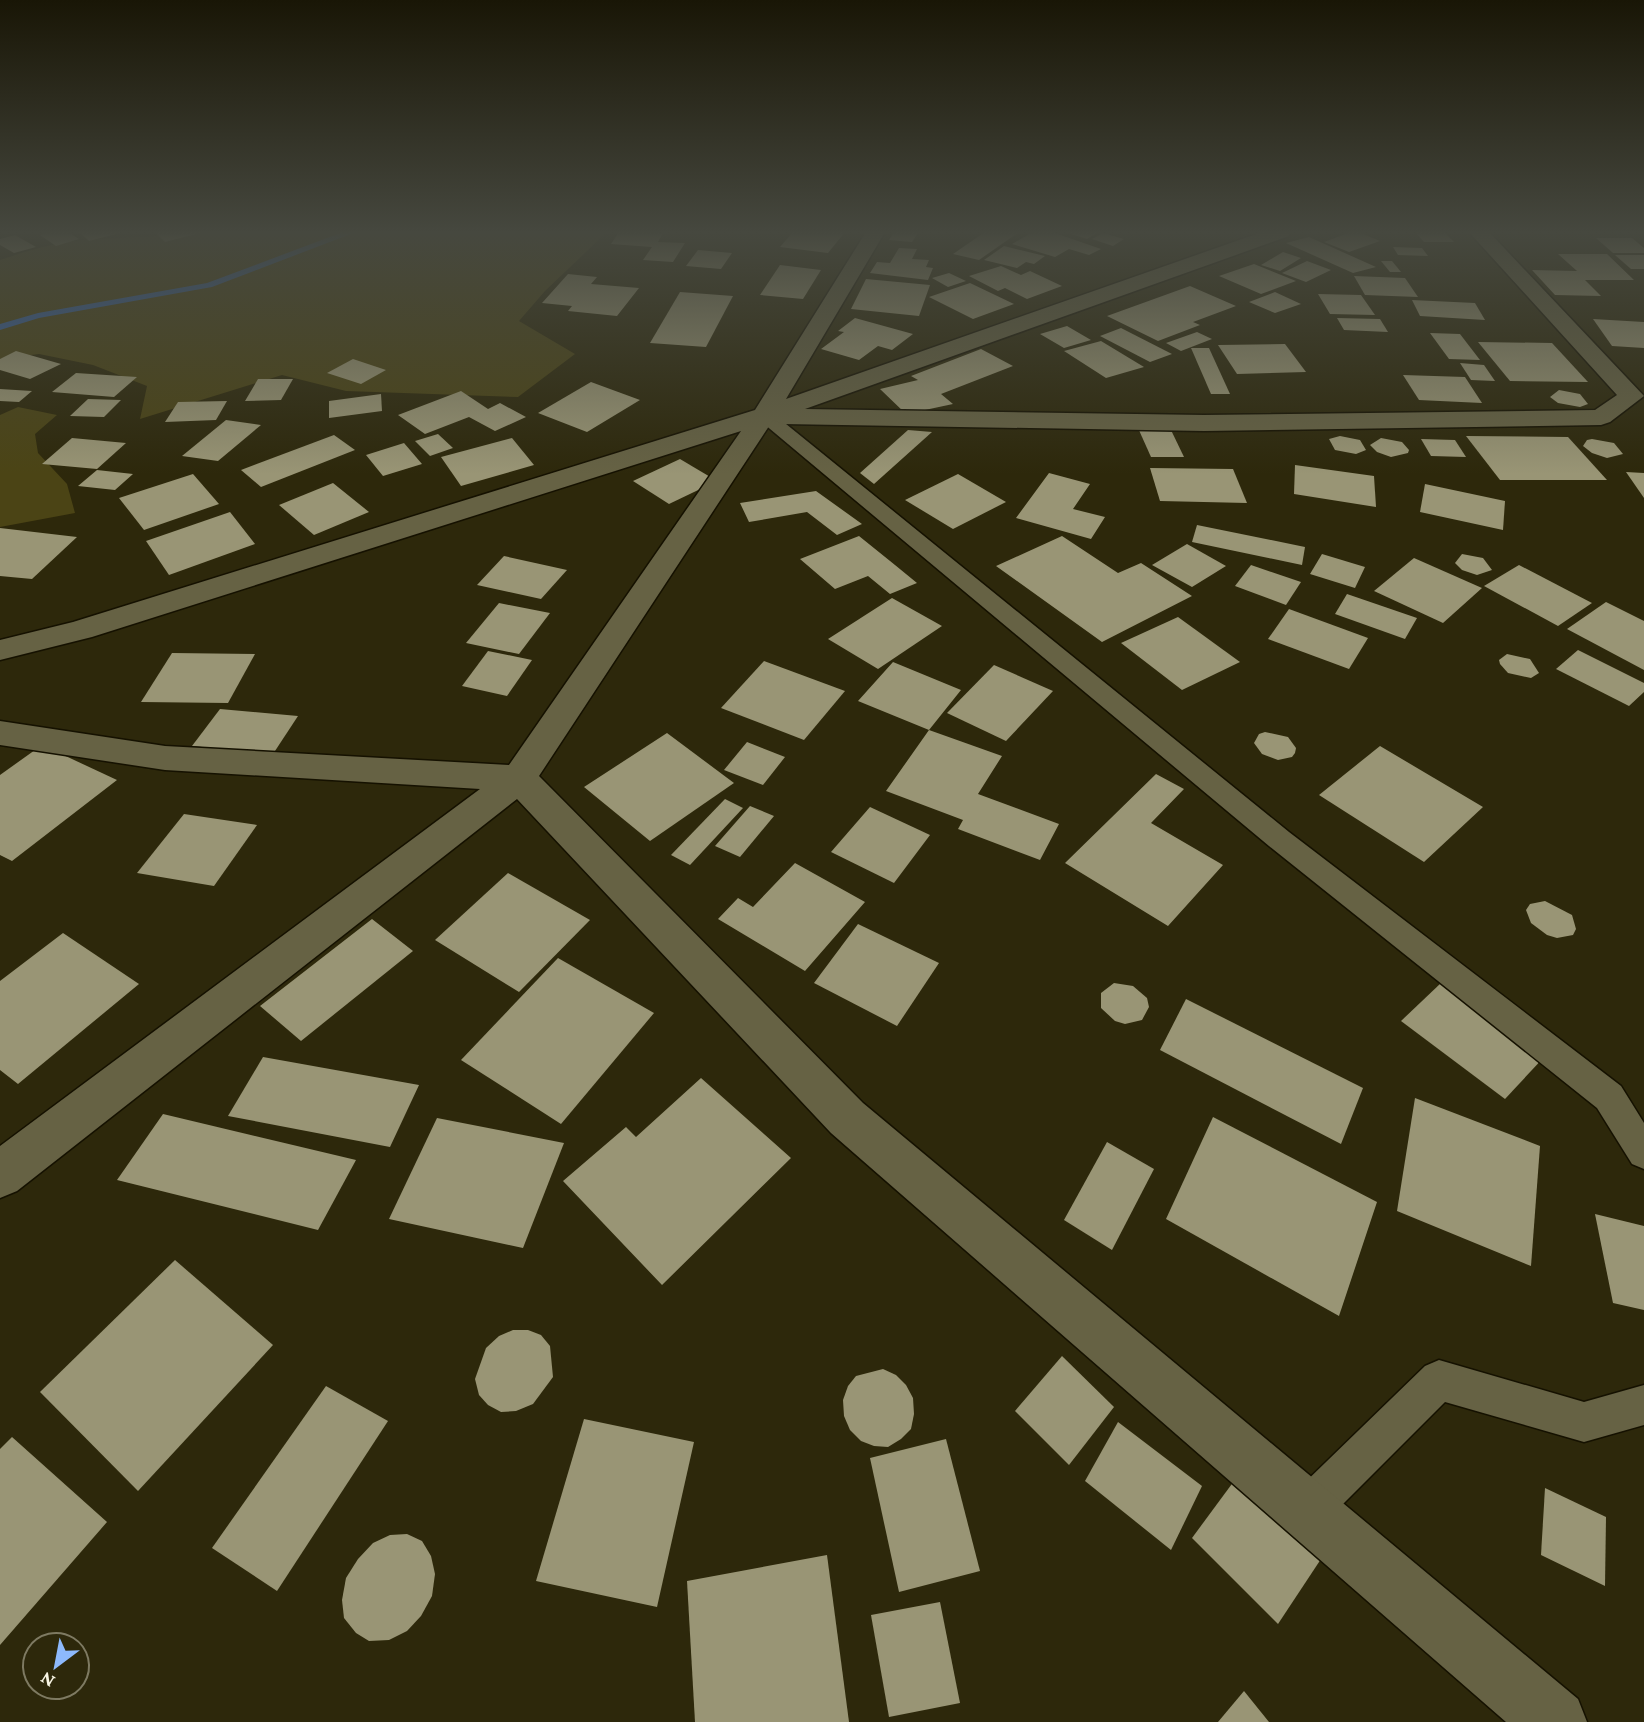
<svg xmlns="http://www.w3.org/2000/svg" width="1644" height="1722" viewBox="0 0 1644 1722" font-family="'Crimson Pro',serif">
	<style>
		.green { fill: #4b4415 }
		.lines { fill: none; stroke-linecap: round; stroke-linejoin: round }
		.stream { fill: #3562aa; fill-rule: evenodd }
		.building { fill: #999575 }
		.lane-casing { stroke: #151100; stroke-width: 3 }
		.street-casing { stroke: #151100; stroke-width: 3 }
		.lane { fill: #666244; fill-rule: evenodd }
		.street { fill: #666244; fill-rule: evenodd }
	</style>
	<rect width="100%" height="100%" fill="#2d280b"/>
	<g class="green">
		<path d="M187,232H607L545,291L519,321L575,354L518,397L346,391L282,375L140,419L147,386L93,365L39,354L0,359V260C30,250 63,240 95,239C127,237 156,238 187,232Z"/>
		<path d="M18,407L57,415L35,434L38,453L67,484L75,513L0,527V415Z"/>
	</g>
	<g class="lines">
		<path class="stream" d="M343,232H356L212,287L39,318L0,330V324L38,313L207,283Z"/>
	</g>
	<g class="building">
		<path d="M51,232H68L79,239L56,246L40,235Z"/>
		<path d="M79,232H120V233L89,241Z"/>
		<path d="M155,232H199L200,233L165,242Z"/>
		<path d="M619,232L663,233L658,242L685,243L673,262L643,260L652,247L611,244Z"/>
		<path d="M793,232H845L828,253L780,247Z"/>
		<path d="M894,232H916L918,233L912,242L889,240Z"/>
		<path d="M985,232H1019L979,260L953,254Z"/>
		<path d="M1033,232H1052L1101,249L1089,255L1069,249L1055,257L1012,244Z"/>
		<path d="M1065,232H1098L1087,239Z"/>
		<path d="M1351,232H1358L1380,241L1349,252L1324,242Z"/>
		<path d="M1415,232H1444L1454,242H1424Z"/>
		<path d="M1103,233L1124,239L1113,246L1092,239Z"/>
		<path d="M15,235L36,247L14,253L0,245V239Z"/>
		<path d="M1309,237L1376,267L1353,273L1286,243Z"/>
		<path d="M1596,238H1632L1644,248V253H1613Z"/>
		<path d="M1004,246L1045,256L1034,264L1026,262L1017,268L984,260Z"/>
		<path d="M1393,247L1422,248L1428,256L1398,255Z"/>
		<path d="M899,248L917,249L912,259L929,260L926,267L933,268L928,280L870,273L877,262L890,263Z"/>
		<path d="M698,250L732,253L721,269L686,266Z"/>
		<path d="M1283,252L1301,258L1280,271L1261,265Z"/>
		<path d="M1558,254H1607L1634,280H1585L1601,296L1555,295L1532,270L1577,271Z"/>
		<path d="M1615,255H1644V269H1631Z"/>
		<path d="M1307,261L1331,270L1306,282L1282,273Z"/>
		<path d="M1381,261H1392L1401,272H1390Z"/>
		<path d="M1254,264L1296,281L1261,294L1219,276Z"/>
		<path d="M780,265L821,270L803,299L760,295Z"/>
		<path d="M1001,266L1021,275L1030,271L1062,286L1027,299L1005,288L998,291L969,276Z"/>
		<path d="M949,273L966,281L948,287L932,278Z"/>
		<path d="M568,274L597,277L591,284L639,288L617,316L568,311L572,306L542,303Z"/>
		<path d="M1354,276L1405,278L1418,297L1365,295Z"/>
		<path d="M866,279L930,285L919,316L851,309Z"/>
		<path d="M970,283L1014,304L973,319L929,297Z"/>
		<path d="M1190,286L1236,306L1193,322L1200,325L1158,341L1107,316Z"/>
		<path d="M680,292L733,296L706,347L650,343Z"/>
		<path d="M1275,292L1301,304L1275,313L1249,302Z"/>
		<path d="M1318,294L1361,295L1375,315L1330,314Z"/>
		<path d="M1412,300L1475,303L1485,320L1420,316Z"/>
		<path d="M855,318L913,334L892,350L878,346L859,360L821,349L844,332L838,331Z"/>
		<path d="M1337,318L1380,319L1388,332L1344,330Z"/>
		<path d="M1593,319L1644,322V348L1612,346Z"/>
		<path d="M1067,326L1091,340L1064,348L1040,334Z"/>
		<path d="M1121,328L1172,354L1150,362L1100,336Z"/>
		<path d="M1197,332L1212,339L1181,351L1166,343Z"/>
		<path d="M1430,333L1460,334L1480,360L1449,359Z"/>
		<path d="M1101,341L1144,367L1106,378L1064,351Z"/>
		<path d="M1478,342L1552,343L1588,382L1510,381Z"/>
		<path d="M1285,344L1306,372L1237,374L1218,345Z"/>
		<path d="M1191,348H1209L1230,394H1211Z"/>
		<path d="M981,349L1013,366L941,394L953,404L906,414L880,389L918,380L911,376Z"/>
		<path d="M16,351L61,364L30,379L0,370V359Z"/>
		<path d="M353,359L386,370L361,384L327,373Z"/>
		<path d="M1460,363L1484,365L1495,381L1471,380Z"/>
		<path d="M76,373L137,377L114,397L52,392Z"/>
		<path d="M1403,375L1465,377L1482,403L1419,400Z"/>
		<path d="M258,379H293L281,400L245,401Z"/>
		<path d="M591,382L640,400L587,432L538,413Z"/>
		<path d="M0,389L32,391L19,402L0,401Z"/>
		<path d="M1559,390L1580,394L1588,404L1580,407L1558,403L1550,397Z"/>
		<path d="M461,391L488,409L500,403L526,417L495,431L469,417L425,434L398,415Z"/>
		<path d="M381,394L382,411L329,418V401Z"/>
		<path d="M88,399L121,400L104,417L70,416Z"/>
		<path d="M227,401L216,420L165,422L178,402Z"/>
		<path d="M226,420L261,425L218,461L182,456Z"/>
		<path d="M1138,428H1170L1184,457H1151Z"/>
		<path d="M908,430L932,432L874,484L860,473Z"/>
		<path d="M438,434L453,448L430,456L415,441Z"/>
		<path d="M334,435L355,450L261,487L241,470Z"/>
		<path d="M1340,436L1360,440L1366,450L1356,454L1335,450L1329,439Z"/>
		<path d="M1466,436L1568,437L1607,480H1500Z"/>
		<path d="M72,438L126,443L97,469L42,464Z"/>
		<path d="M512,438L534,465L461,486L441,457Z"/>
		<path d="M1381,438L1402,442L1409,450L1408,453L1391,457L1377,452L1370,445Z"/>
		<path d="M1421,439L1455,440L1466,457L1431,456Z"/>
		<path d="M1592,439L1614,443L1623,454L1607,458L1592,453L1583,446L1587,440Z"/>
		<path d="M404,443L422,464L383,476L366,455Z"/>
		<path d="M680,459L717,481L669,504L633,481Z"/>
		<path d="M1295,465L1374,476L1376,507L1294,494Z"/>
		<path d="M1150,468L1233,469L1247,503L1160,501Z"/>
		<path d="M97,470L133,474L115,490L78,486Z"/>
		<path d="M1626,472L1644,473V498Z"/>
		<path d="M1049,473L1090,484L1073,509L1105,517L1091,539L1016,518Z"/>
		<path d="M193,474L219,504L144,530L119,498Z"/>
		<path d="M958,474L1006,502L953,529L905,500Z"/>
		<path d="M333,483L369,512L314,535L279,505Z"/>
		<path d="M1425,484L1505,501L1503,530L1420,512Z"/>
		<path d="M816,491L862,524L837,535L807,512L749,522L740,503Z"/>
		<path d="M230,512L255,544L169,575L146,541Z"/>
		<path d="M1197,525L1305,547L1302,565L1192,542Z"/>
		<path d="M0,528L77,537L32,579L0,576Z"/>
		<path d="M859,536L895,565L917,583L890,594L868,576L835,589L800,559Z"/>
		<path d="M1062,536L1118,573L1141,563L1192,596L1102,642L996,566Z"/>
		<path d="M1187,544L1226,566L1192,587L1152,565Z"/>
		<path d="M1322,554L1365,567L1355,588L1310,574Z"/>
		<path d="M1462,554L1483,558L1492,570L1477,575L1462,570L1455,563Z"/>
		<path d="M504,556L567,570L541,599L477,585Z"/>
		<path d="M1414,558L1482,588L1443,623L1374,591Z"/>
		<path d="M1251,565L1301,582L1286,605L1235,586Z"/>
		<path d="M1519,565L1592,603L1558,626L1484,586Z"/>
		<path d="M1347,594L1417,618L1405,639L1335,614Z"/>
		<path d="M892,598L942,626L878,669L828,639Z"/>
		<path d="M1606,602L1644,621V670L1567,629Z"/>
		<path d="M499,603L550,613L519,654L466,643Z"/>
		<path d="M1289,609L1368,638L1349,669L1268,639Z"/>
		<path d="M1178,617L1240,662L1182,690L1121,643Z"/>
		<path d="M1578,650L1644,683V692L1629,706L1556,669Z"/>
		<path d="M488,651L532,660L507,696L462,686Z"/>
		<path d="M172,653L255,654L228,703L141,702Z"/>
		<path d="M1507,654L1530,659L1539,673L1531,678L1508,673L1500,664L1499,660Z"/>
		<path d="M764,661L845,691L804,740L721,708Z"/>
		<path d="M893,662L961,690L929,730L1002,756L978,794L1059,824L1040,860L958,829L963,820L886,791L929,730L858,701Z"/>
		<path d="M994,665L1053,691L1006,741L947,713Z"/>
		<path d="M220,709L298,716L273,754L192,746Z"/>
		<path d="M1265,732L1288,737L1296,748L1295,753L1292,757L1278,760L1262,754L1254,743L1259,734Z"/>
		<path d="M667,733L734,783L650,841L584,787Z"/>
		<path d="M747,742L785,757L763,785L724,770Z"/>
		<path d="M42,745L117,780L12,861L0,855V775Z"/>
		<path d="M1380,746L1483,807L1424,862L1319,795Z"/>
		<path d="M1156,774L1184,789L1151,823L1223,865L1168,926L1065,863Z"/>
		<path d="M725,799L743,808L690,865L671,855Z"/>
		<path d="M750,806L774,816L740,857L715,846Z"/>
		<path d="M870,807L930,835L894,883L831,852Z"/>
		<path d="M184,814L257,825L214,886L137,873Z"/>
		<path d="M795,863L865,902L805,971L718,919L738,898L753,907Z"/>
		<path d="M508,873L590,920L519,992L435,940Z"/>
		<path d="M1545,901L1572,915L1576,929L1573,935L1557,938L1547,935L1531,923L1526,910L1530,904Z"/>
		<path d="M372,919L413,951L301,1041L260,1006Z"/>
		<path d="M858,924L939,963L897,1026L814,983Z"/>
		<path d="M63,933L139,984L18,1084L0,1070V981Z"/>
		<path d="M558,958L654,1013L561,1124L461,1060Z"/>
		<path d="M1114,983L1133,986L1147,998L1149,1007L1142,1020L1125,1024L1115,1021L1101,1008V993Z"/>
		<path d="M1441,983L1545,1056L1505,1099L1401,1021Z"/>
		<path d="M1186,999L1363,1088L1341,1144L1160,1050Z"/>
		<path d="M263,1057L419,1085L390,1147L228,1116Z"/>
		<path d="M701,1078L791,1158L662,1285L563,1181L626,1127L636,1137Z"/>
		<path d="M1415,1098L1540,1146L1531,1266L1397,1211Z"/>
		<path d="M163,1114L356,1160L318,1230L117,1180Z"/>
		<path d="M1213,1117L1377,1202L1339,1316L1166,1219Z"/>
		<path d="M437,1118L564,1143L523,1248L389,1219Z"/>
		<path d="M1107,1142L1154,1169L1112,1250L1064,1220Z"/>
		<path d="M1595,1214L1644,1226V1310L1613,1303Z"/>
		<path d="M175,1260L273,1345L138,1491L40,1392Z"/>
		<path d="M513,1330H528L541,1335L550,1346L553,1377L533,1404L516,1411L501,1412L488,1405L479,1395L475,1379L486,1348L499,1336Z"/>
		<path d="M1062,1356L1114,1407L1069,1465L1015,1411Z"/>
		<path d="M883,1369L896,1375L906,1385L913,1398L914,1414L911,1429L901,1439L888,1447L874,1446L861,1441L850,1430L844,1416L843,1400L848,1386L856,1376Z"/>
		<path d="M326,1386L388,1421L277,1591L212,1548Z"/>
		<path d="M584,1419L694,1442L657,1607L536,1581Z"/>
		<path d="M1118,1422L1202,1486L1171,1550L1085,1481Z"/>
		<path d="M12,1437L107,1522L0,1645V1449Z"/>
		<path d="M946,1439L980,1571L899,1592L870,1458Z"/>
		<path d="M1237,1477L1321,1559L1278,1624L1192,1538Z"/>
		<path d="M1545,1488L1606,1517L1605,1586L1541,1555Z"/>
		<path d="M407,1534L422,1541L431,1556L435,1574L432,1596L421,1616L407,1631L389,1640L369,1641L356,1633L344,1618L342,1600L346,1578L358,1559L373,1543L390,1535Z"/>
		<path d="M827,1555L849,1722H695L687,1581Z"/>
		<path d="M940,1602L960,1703L889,1717L871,1615Z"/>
		<path d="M1244,1691L1269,1722H1218Z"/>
	</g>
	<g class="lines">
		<defs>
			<g id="lane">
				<path d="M764,410L770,411L1289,832L1621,1086L1644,1123V1169L1632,1164L1597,1108L1269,846L758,419L755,415L758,411Z"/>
				<path d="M1439,1360L1584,1402L1644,1385V1425L1584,1442L1445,1402L1322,1525L1307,1531L1292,1525L1286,1510L1292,1495L1425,1366Z"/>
			</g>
			<path id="street" d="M866,232H885L786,399L1262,232H1291L1289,236L805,409L1204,415L1595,410L1617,395L1469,232H1489L1644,396L1610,422L1601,425L1204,431L783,424L773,420L539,776L863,1103L1578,1699L1587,1722H1506L831,1133L517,799L17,1191L0,1198V1146L480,789L165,770L0,745V721L165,746L509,765L741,431L92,637L0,660V640L73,622L755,410Z"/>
		</defs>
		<use href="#lane" class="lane-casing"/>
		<use href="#street" class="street-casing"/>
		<use href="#lane" class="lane"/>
		<use href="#street" class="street"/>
	</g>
	<linearGradient id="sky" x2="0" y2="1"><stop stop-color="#191606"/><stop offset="0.49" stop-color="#46483f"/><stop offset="1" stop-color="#46483f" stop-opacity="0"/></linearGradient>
	<rect width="1644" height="474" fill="url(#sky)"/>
	<g transform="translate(56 1666) rotate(212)"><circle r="33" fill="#2d280b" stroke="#7e7a62" stroke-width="2"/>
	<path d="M0-5L12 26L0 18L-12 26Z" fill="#8db9fc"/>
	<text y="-10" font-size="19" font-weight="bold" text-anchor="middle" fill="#f7f5e4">N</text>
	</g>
</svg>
